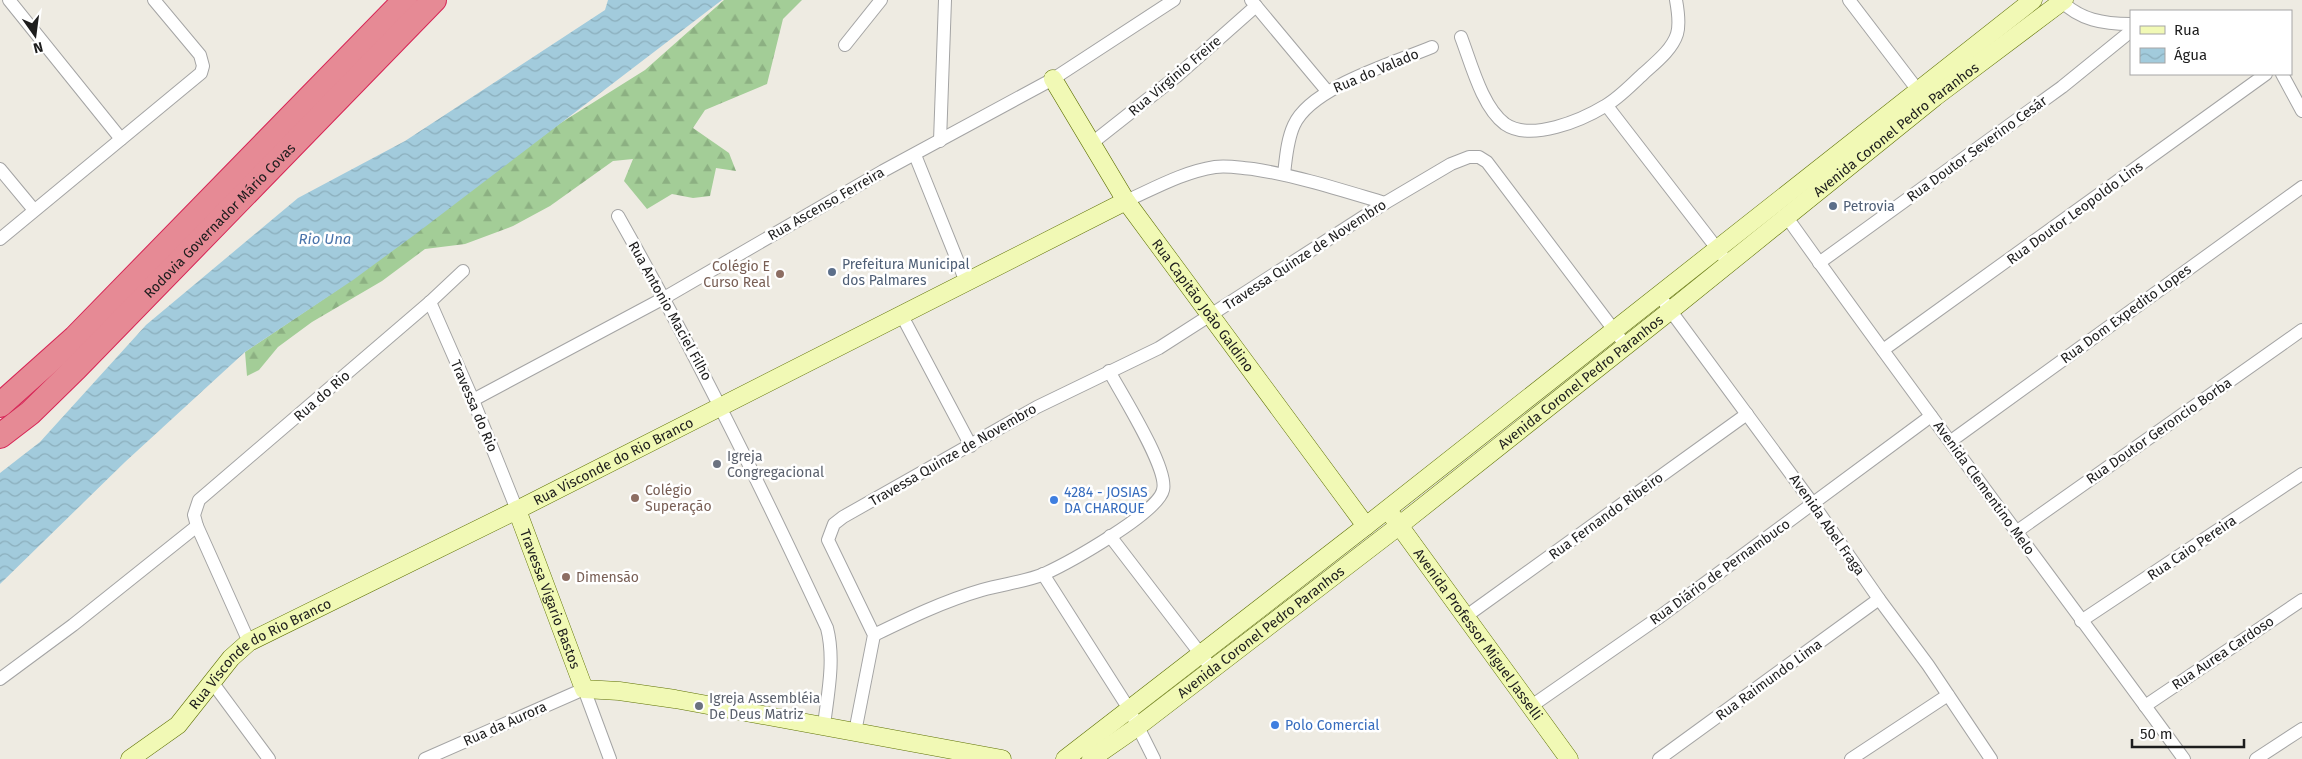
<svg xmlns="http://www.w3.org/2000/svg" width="2302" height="759" viewBox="0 0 2302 759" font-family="'Fira Sans',sans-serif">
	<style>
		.forest { fill: url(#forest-firs) }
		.water { fill: url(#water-waves) }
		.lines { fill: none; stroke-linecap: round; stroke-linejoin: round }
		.street-casing { stroke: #a4a4a4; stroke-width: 14 }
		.secondary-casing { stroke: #5f7205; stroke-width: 19 }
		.highway-casing { stroke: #d72556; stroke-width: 26 }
		.street { stroke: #fff; stroke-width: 12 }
		.secondary { stroke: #f1f9b5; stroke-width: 18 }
		.highway { stroke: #e68a95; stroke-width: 24 }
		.service-dot { fill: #5c6f8a; stroke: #fff; stroke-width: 2 }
		.education-dot { fill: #8d6e63; stroke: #fff; stroke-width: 2 }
		.worship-dot { fill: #6b7280; stroke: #fff; stroke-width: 2 }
		.shop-dot { fill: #3f7fe0; stroke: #fff; stroke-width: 2 }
		.labels { text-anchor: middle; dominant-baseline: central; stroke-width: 5; stroke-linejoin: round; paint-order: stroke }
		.street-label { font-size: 14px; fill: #1d1d1d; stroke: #fff }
		.service-label { font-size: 14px; fill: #4e5e75; stroke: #fff; text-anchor: start }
		.education-label { font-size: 14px; fill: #785e54; stroke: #fff; text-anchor: start }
		.worship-label { font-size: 14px; fill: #5b616d; stroke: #fff; text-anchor: start }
		.shop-label { font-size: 14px; fill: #366cbe; stroke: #fff; text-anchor: start }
		.water-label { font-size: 15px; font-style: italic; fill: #4a74ab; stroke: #fff }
	</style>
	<defs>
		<pattern id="forest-firs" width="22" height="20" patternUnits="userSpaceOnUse" patternTransform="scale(1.25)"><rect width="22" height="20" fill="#a3cd97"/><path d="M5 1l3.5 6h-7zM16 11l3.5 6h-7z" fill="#8cb082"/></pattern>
		<pattern id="water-waves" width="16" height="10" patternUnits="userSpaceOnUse" patternTransform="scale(1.25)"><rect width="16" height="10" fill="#a2cbdc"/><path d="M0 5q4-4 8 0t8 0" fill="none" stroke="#8baebc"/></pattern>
	</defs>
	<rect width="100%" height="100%" fill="#eeebe2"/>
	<path class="forest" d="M724,0H802L783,19L767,84L705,110L693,128L729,153L736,171L716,168L710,196L693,198L672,194L647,209L624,181L633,159L613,161L550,206L513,226L465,244L425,249L382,281L312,322L278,347L259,370L247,376L245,352L340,288L559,124L645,70Z"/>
	<path class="water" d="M608,0H722L417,233L353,280L245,352L125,462L0,584V473L40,442L146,325L298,198L405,141L605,10Z"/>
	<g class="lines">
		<defs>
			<g id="street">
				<path d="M9,0L121,139"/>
				<path d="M1251,0L1327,91"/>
				<path d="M1849,0L1923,97"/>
				<path d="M2060,0C2080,20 2103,24 2131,24"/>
				<path d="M1461,37C1471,63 1482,107 1505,124C1531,142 1582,120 1605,106C1619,98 1631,85 1643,74C1655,63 1672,50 1677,34C1680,24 1678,11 1676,0"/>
				<path d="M845,45L881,0"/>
				<path d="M2282,74L2302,111"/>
				<path d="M1607,106L1722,255"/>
				<path d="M940,141L945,0"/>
				<path d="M1092,143L1177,76L1256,6"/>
				<path d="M915,155L966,282"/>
				<path d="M0,169L34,210"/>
				<path d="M1284,174C1286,158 1287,140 1294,125C1311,87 1394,63 1432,47"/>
				<path d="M1126,201C1155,188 1183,172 1215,167C1227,165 1240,168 1253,169C1298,176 1341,190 1385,203"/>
				<path d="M618,216C694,350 762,488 827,628C835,659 828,693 824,725"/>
				<path d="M1786,216C1916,399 2052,578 2184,759"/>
				<path d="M0,239L201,73L203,66L200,55L154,0"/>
				<path d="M1819,263L2062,87L2131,31"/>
				<path d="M1659,295L1813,504L1879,599L1928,665L1991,759"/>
				<path d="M430,302L473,400L517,510"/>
				<path d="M901,314L971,446"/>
				<path d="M1883,350L2266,74"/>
				<path d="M473,400L664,298L883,171L1053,79L1174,0"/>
				<path d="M1951,441L2302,187"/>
				<path d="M2016,532L2302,330"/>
				<path d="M1110,536L1212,669"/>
				<path d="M1043,574L1129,709L1154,759"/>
				<path d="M1465,617L1747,414"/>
				<path d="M2081,621L2302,474"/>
				<path d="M874,635C909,618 944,601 982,590C1002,584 1025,582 1044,574C1068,563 1158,513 1163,490C1169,469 1121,393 1109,371"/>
				<path d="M249,642L197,526L194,515L199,500L430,302L463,271"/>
				<path d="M0,679L73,625L197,526"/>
				<path d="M212,682L269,759"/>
				<path d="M2145,706L2302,600"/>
				<path d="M1530,707L1658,618L1931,416"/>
				<path d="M855,732L874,635L828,540L834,524L843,517L1037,407L1159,348L1385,203L1451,164L1469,157H1479L1487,162L1626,346"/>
				<path d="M425,759L584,689L610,759"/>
				<path d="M1659,759L1879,599"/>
				<path d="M1851,759L1948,695"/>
				<path d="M2256,759L2302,729"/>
			</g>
			<g id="secondary">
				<path id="s1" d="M1053,79L1126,201L1366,526"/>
				<path id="s2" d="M517,510L584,689L619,691L675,699L1002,759"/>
				<path id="s3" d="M1393,517L1569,759"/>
				<path id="s4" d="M130,759L178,725L231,658L249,642L517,510L1126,201"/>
				<path d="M1065,759L1366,526L2033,0"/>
				<path id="s5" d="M1091,759L1137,727L1400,525L1671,310L1935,97L2064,0"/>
			</g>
			<g id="highway">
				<path d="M0,405L75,338L405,0"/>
				<path id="s6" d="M0,436L30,413L76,368L434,0"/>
			</g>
		</defs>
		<use href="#street" class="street-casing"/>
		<use href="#secondary" class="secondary-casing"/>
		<use href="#highway" class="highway-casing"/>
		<use href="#street" class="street"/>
		<use href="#secondary" class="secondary"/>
		<use href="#highway" class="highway"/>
	</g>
	<g class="service-dot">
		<circle cx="1833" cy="206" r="5"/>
		<circle cx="832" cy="272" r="5"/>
	</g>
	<g class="education-dot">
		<circle cx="780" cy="274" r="5"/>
		<circle cx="635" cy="498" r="5"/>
		<circle cx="566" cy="577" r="5"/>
	</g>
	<g class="worship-dot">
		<circle cx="717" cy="464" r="5"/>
		<circle cx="699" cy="706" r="5"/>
	</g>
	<g class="shop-dot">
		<circle cx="1054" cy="500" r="5"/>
		<circle cx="1275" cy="725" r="5"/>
	</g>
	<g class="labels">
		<g class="street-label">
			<text transform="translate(1376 71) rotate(-23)">Rua do Valado</text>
			<text transform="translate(1175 76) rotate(-40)">Rua Virginio Freire</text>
			<text stroke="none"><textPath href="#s5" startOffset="1022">Avenida Coronel Pedro Paranhos</textPath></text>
			<text transform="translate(1977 149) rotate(-36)">Rua Doutor Severino Cesár</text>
			<text transform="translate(826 204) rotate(-30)">Rua Ascenso Ferreira</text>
			<text transform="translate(2075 213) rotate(-36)">Rua Doutor Leopoldo Lins</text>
			<text stroke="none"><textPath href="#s6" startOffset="308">Rodovia Governador Mário Covas</textPath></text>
			<text transform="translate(1305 255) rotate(-33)">Travessa Quinze de Novembro</text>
			<text stroke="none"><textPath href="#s1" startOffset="272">Rua Capitão João Galdino</textPath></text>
			<text transform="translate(670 311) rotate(61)">Rua Antonio Maciel Filho</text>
			<text transform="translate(2126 314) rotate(-36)">Rua Dom Expedito Lopes</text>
			<text stroke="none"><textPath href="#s5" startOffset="618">Avenida Coronel Pedro Paranhos</textPath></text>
			<text transform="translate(322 396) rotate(-41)">Rua do Rio</text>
			<text transform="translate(474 406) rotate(67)">Travessa do Rio</text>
			<text transform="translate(2159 431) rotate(-35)">Rua Doutor Geroncio Borba</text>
			<text transform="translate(953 455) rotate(-30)">Travessa Quinze de Novembro</text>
			<text stroke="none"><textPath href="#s4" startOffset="575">Rua Visconde do Rio Branco</textPath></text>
			<text transform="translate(1984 488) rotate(54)">Avenida Clementino Melo</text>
			<text transform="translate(1606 516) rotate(-36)">Rua Fernando Ribeiro</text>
			<text transform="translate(1827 525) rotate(55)">Avenida Abel Fraga</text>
			<text transform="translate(2192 548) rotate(-34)">Rua Caio Pereira</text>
			<text transform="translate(1720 572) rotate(-36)">Rua Diário de Pernambuco</text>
			<text stroke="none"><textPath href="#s2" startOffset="95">Travessa Vigario Bastos</textPath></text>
			<text stroke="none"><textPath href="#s5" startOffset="212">Avenida Coronel Pedro Paranhos</textPath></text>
			<text stroke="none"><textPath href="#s3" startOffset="145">Avenida Professor Miguel Jasselli</textPath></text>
			<text transform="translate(2223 653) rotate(-34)">Rua Aurea Cardoso</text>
			<text stroke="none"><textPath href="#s4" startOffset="170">Rua Visconde do Rio Branco</textPath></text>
			<text transform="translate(1769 680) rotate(-36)">Rua Raimundo Lima</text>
			<text transform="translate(505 724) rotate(-24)">Rua da Aurora</text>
		</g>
		<g class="service-label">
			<text x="1843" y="206">Petrovia</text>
			<text x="842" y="264">Prefeitura Municipal<tspan x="842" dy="16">dos Palmares</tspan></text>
		</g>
		<g class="education-label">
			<text x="770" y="266" text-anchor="end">Colégio E<tspan x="770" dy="16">Curso Real</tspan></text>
			<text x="645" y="490">Colégio<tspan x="645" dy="16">Superação</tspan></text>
			<text x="576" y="577">Dimensão</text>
		</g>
		<g class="worship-label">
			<text x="727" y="456">Igreja<tspan x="727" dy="16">Congregacional</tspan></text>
			<text x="709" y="698">Igreja Assembléia<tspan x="709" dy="16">De Deus Matriz</tspan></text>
		</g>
		<g class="shop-label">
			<text x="1064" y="492">4284 - JOSIAS<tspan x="1064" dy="16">DA CHARQUE</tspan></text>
			<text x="1285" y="725">Polo Comercial</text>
		</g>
		<g class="water-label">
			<text x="325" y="239">Rio Una</text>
		</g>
	</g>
	<rect x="2130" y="10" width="162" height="65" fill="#ffffff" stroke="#a5a5a5"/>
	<rect x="2140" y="26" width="25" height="8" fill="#f1f9b5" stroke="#a5a5a5"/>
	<text x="2174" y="35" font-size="15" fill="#1d1d1d">Rua</text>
	<rect x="2140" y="48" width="25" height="15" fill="url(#water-waves)" stroke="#a5a5a5"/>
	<text x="2174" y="60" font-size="15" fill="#1d1d1d">Água</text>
	<g transform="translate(35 35) rotate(166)" stroke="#ffffff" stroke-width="4" paint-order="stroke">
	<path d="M0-4L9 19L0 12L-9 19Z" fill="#1d1d1d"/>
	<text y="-8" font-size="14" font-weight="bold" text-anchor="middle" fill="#1d1d1d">N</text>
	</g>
	<path d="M2132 739v8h112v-8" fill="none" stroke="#1d1d1d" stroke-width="2.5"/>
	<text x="2140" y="739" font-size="15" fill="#1d1d1d" stroke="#ffffff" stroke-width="4" paint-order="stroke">50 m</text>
</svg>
